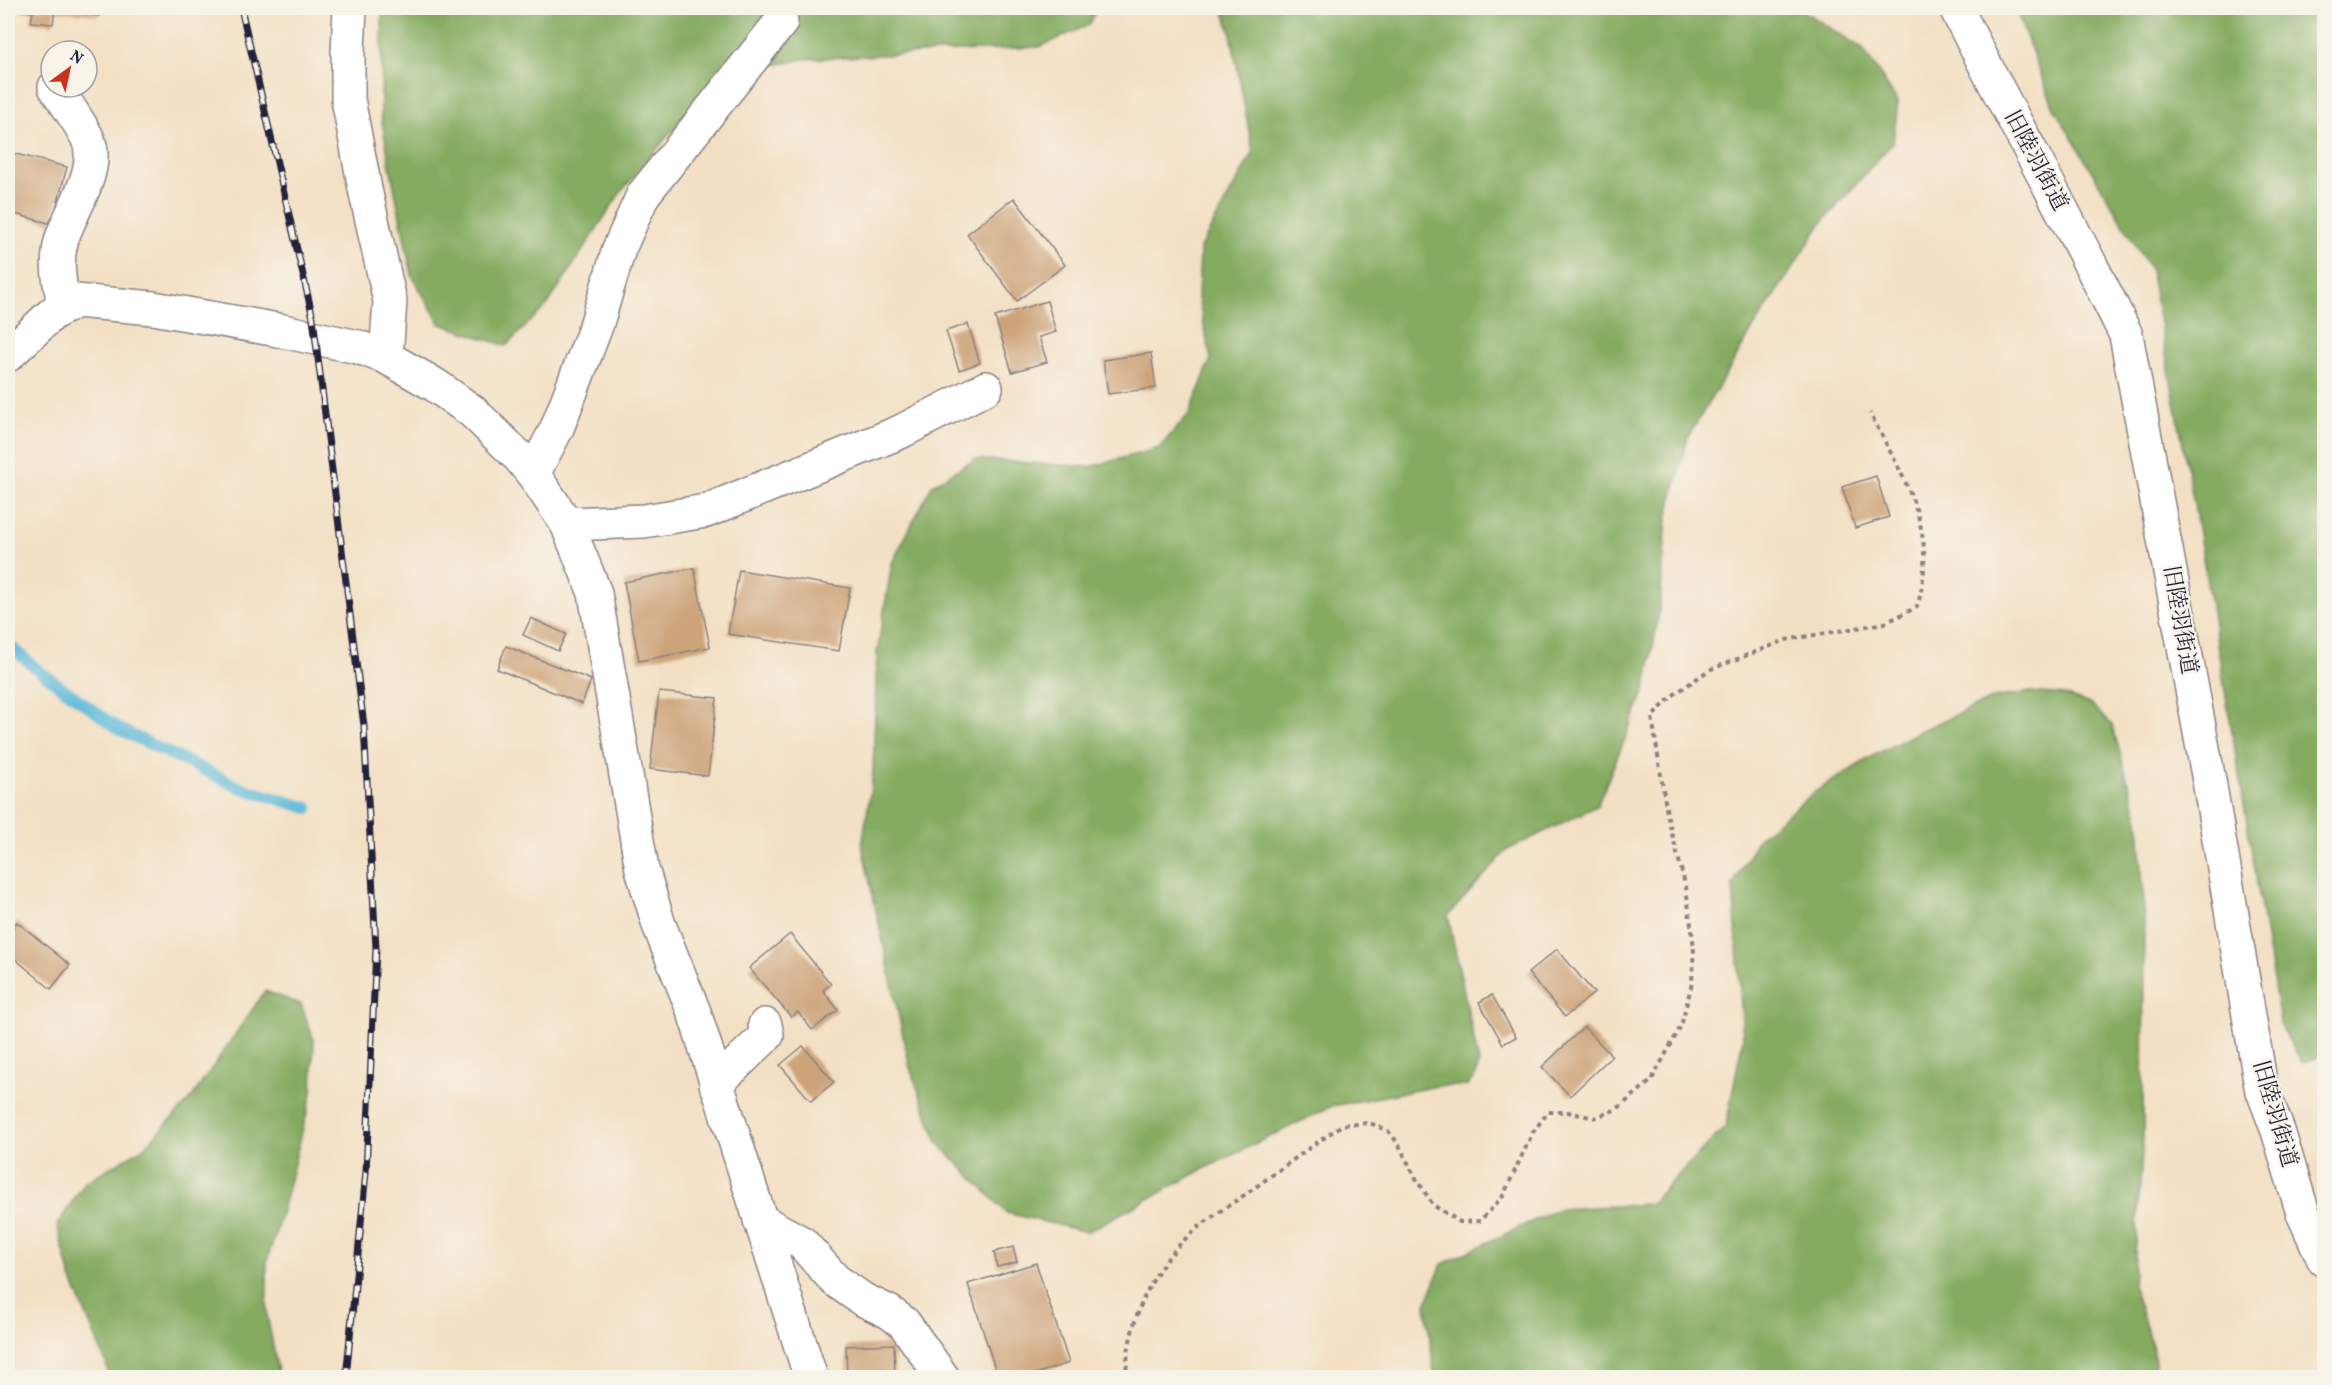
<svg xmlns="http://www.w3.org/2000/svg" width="2332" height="1385" viewBox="0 0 2332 1385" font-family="Vollkorn,'Noto Serif JP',serif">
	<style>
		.forest { fill: #84ab61; stroke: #53664e; stroke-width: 1.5 }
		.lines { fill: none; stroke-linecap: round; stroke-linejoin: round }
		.stream { stroke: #5ab8d9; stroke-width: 12 }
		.building { fill: #cda47a }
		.minor-casing { stroke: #8a8180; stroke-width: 36 }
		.path { stroke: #8a8180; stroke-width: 4; stroke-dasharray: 4.5 4.5; stroke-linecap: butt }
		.minor { stroke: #fff; stroke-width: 33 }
		.rail-casing { stroke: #22223b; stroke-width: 7 }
		.rail { stroke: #f7f3e8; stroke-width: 4.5; stroke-dasharray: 14; stroke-linecap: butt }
		.labels { text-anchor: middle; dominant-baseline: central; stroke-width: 4.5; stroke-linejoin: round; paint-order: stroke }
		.street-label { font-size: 22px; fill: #22223b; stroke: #f7f3e8 }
	</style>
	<rect width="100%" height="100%" fill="#f7f3e8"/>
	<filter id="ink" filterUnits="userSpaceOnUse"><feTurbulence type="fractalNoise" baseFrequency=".0167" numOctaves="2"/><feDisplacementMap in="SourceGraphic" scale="12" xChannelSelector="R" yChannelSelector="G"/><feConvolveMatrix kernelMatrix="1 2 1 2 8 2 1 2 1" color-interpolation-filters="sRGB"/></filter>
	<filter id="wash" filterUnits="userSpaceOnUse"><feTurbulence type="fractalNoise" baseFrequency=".008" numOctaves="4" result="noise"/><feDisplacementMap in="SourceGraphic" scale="24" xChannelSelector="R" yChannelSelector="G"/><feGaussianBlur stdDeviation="1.35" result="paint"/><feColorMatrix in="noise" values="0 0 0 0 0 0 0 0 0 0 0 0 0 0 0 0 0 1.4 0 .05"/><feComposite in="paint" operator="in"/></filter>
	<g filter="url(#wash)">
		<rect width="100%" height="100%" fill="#f3e0c4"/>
		<g class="forest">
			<path d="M382,8H1097L1089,25L1039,47L805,59L753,69L705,100L667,137L620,193L548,304L506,346L440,324L412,276L393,182L381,117Z"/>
			<path d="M1223,8H1799L1863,49L1898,102L1893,142L1821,224L1754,327L1688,437L1667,518L1660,606L1646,688L1597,806L1507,850L1448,916L1479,1063L1476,1075L1467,1086H1438L1332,1106L1200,1171L1087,1232L1007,1213L938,1143L910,1068L862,846L873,774L877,652L892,563L932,485L975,459L1090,467L1159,448L1189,414L1211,359L1198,298L1200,248L1253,152L1231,34Z"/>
			<path d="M2015,8H2324V1056L2302,1062L2281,1028L2194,504L2150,269L2054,108Z"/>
			<path d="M2030,692L2065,695L2090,704L2112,725L2139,820L2144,906L2143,1138L2133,1287L2154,1352L2156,1377L1439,1378L1434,1374L1426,1304L1442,1264L1558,1209L1650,1204L1726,1126L1743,1038L1733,884L1759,837L1816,791L1873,756L1924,729L1994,698Z"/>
			<path d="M265,991L301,1004L314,1040L312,1093L281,1215L267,1261V1315L279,1377H109L106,1363L71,1278L57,1225L85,1182L142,1149L190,1100Z"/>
		</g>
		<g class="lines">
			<path class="stream" d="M8,644L38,670L119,729L241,788L308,808"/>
		</g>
		<g id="blocks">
			<g class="building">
				<path d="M16,8H101L100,16L55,11L53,24L31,22L33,12L16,10Z"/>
				<path d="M8,152L67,167L52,224L8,212Z"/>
				<path d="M1014,198L1065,265L1017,301L967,234Z"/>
				<path d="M1047,301L1056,332L1039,337L1047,362L1012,372L995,317Z"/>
				<path d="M968,324L980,363L959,370L946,331Z"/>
				<path d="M1151,353L1156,388L1108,394L1103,360Z"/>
				<path d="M1876,476L1889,517L1855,528L1842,487Z"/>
				<path d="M694,568L710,647L639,661L624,582Z"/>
				<path d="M739,570L850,588L839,651L728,634Z"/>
				<path d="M531,618L566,634L558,651L523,635Z"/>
				<path d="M506,646L591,680L582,704L497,669Z"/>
				<path d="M659,692L717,698L708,776L650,769Z"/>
				<path d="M17,922L70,965L51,989L8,953V933Z"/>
				<path d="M790,934L831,984L823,990L838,1010L812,1030L798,1012L791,1017L749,968Z"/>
				<path d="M1557,949L1594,993L1565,1017L1528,973Z"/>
				<path d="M1492,995L1516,1037L1503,1044L1479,1002Z"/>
				<path d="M1584,1027L1612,1056L1570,1096L1542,1067Z"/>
				<path d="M803,1046L834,1082L811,1101L780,1065Z"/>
				<path d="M1013,1247L1017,1262L997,1267L994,1252Z"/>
				<path d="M1036,1263L1069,1363L1022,1378H998L968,1284Z"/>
				<path d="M894,1344L895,1378H847L846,1346Z"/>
			</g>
		</g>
	</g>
	<g filter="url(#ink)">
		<use href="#blocks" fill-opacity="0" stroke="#8a8180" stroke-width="1.5"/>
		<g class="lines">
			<defs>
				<g id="minor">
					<path d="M350,8L348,52V99L365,189L390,301L386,357"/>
					<path d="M1956,8C2011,118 2072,224 2126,335L2210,786L2261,1086L2278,1131L2303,1213L2324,1260"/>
					<path d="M55,87C64,101 85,129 89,142C99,171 71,211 62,238C55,261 59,284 65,307"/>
					<path d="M8,355L53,313L76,301L153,308L278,330L358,347L386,357L435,385L473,412L520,458L533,474L567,524L595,593L642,869L659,925L694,1012L811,1378"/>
					<path d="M533,474L557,428L596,326L619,249L643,195L781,22"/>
					<path d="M567,524L644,521L706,511L900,432L986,388"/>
					<path d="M716,1084L767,1035L765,1025"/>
					<path d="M760,1220L802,1243L835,1280L862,1299L889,1312L904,1323L943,1378"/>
				</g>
			</defs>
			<use href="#minor" class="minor-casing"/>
			<path class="path" d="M1126,1378C1127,1322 1151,1268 1193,1232C1210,1217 1230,1205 1249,1192C1280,1169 1311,1147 1342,1125L1370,1123L1388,1131L1398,1143L1414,1175L1433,1205L1460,1222L1480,1221L1503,1196L1533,1132L1548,1112H1568L1594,1118L1617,1109L1651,1081L1681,1026L1692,983L1694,947L1686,888L1667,814L1652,717L1672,696L1709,670L1786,640L1885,623L1917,607C1940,529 1904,480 1870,413"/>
			<use href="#minor" class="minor"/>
			<defs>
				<path id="rail" d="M241,8L313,318L364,726L376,948L366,1172L346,1378"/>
			</defs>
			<use href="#rail" class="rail-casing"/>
			<use href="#rail" class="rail"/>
		</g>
	</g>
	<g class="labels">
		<g class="street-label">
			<text transform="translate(2035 161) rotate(62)">旧陸羽街道</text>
			<text transform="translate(2179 620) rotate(80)">旧陸羽街道</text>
			<text transform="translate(2274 1114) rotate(74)">旧陸羽街道</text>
		</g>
	</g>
	<rect width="2332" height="1385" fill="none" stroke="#f7f3e8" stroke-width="30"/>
	<g transform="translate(69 69) rotate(33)"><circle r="28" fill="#f7f3e8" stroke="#a29fa3" stroke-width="1.5"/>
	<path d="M0-4.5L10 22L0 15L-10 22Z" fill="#c8321e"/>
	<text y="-9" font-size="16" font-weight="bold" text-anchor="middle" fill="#22223b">N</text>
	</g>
</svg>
